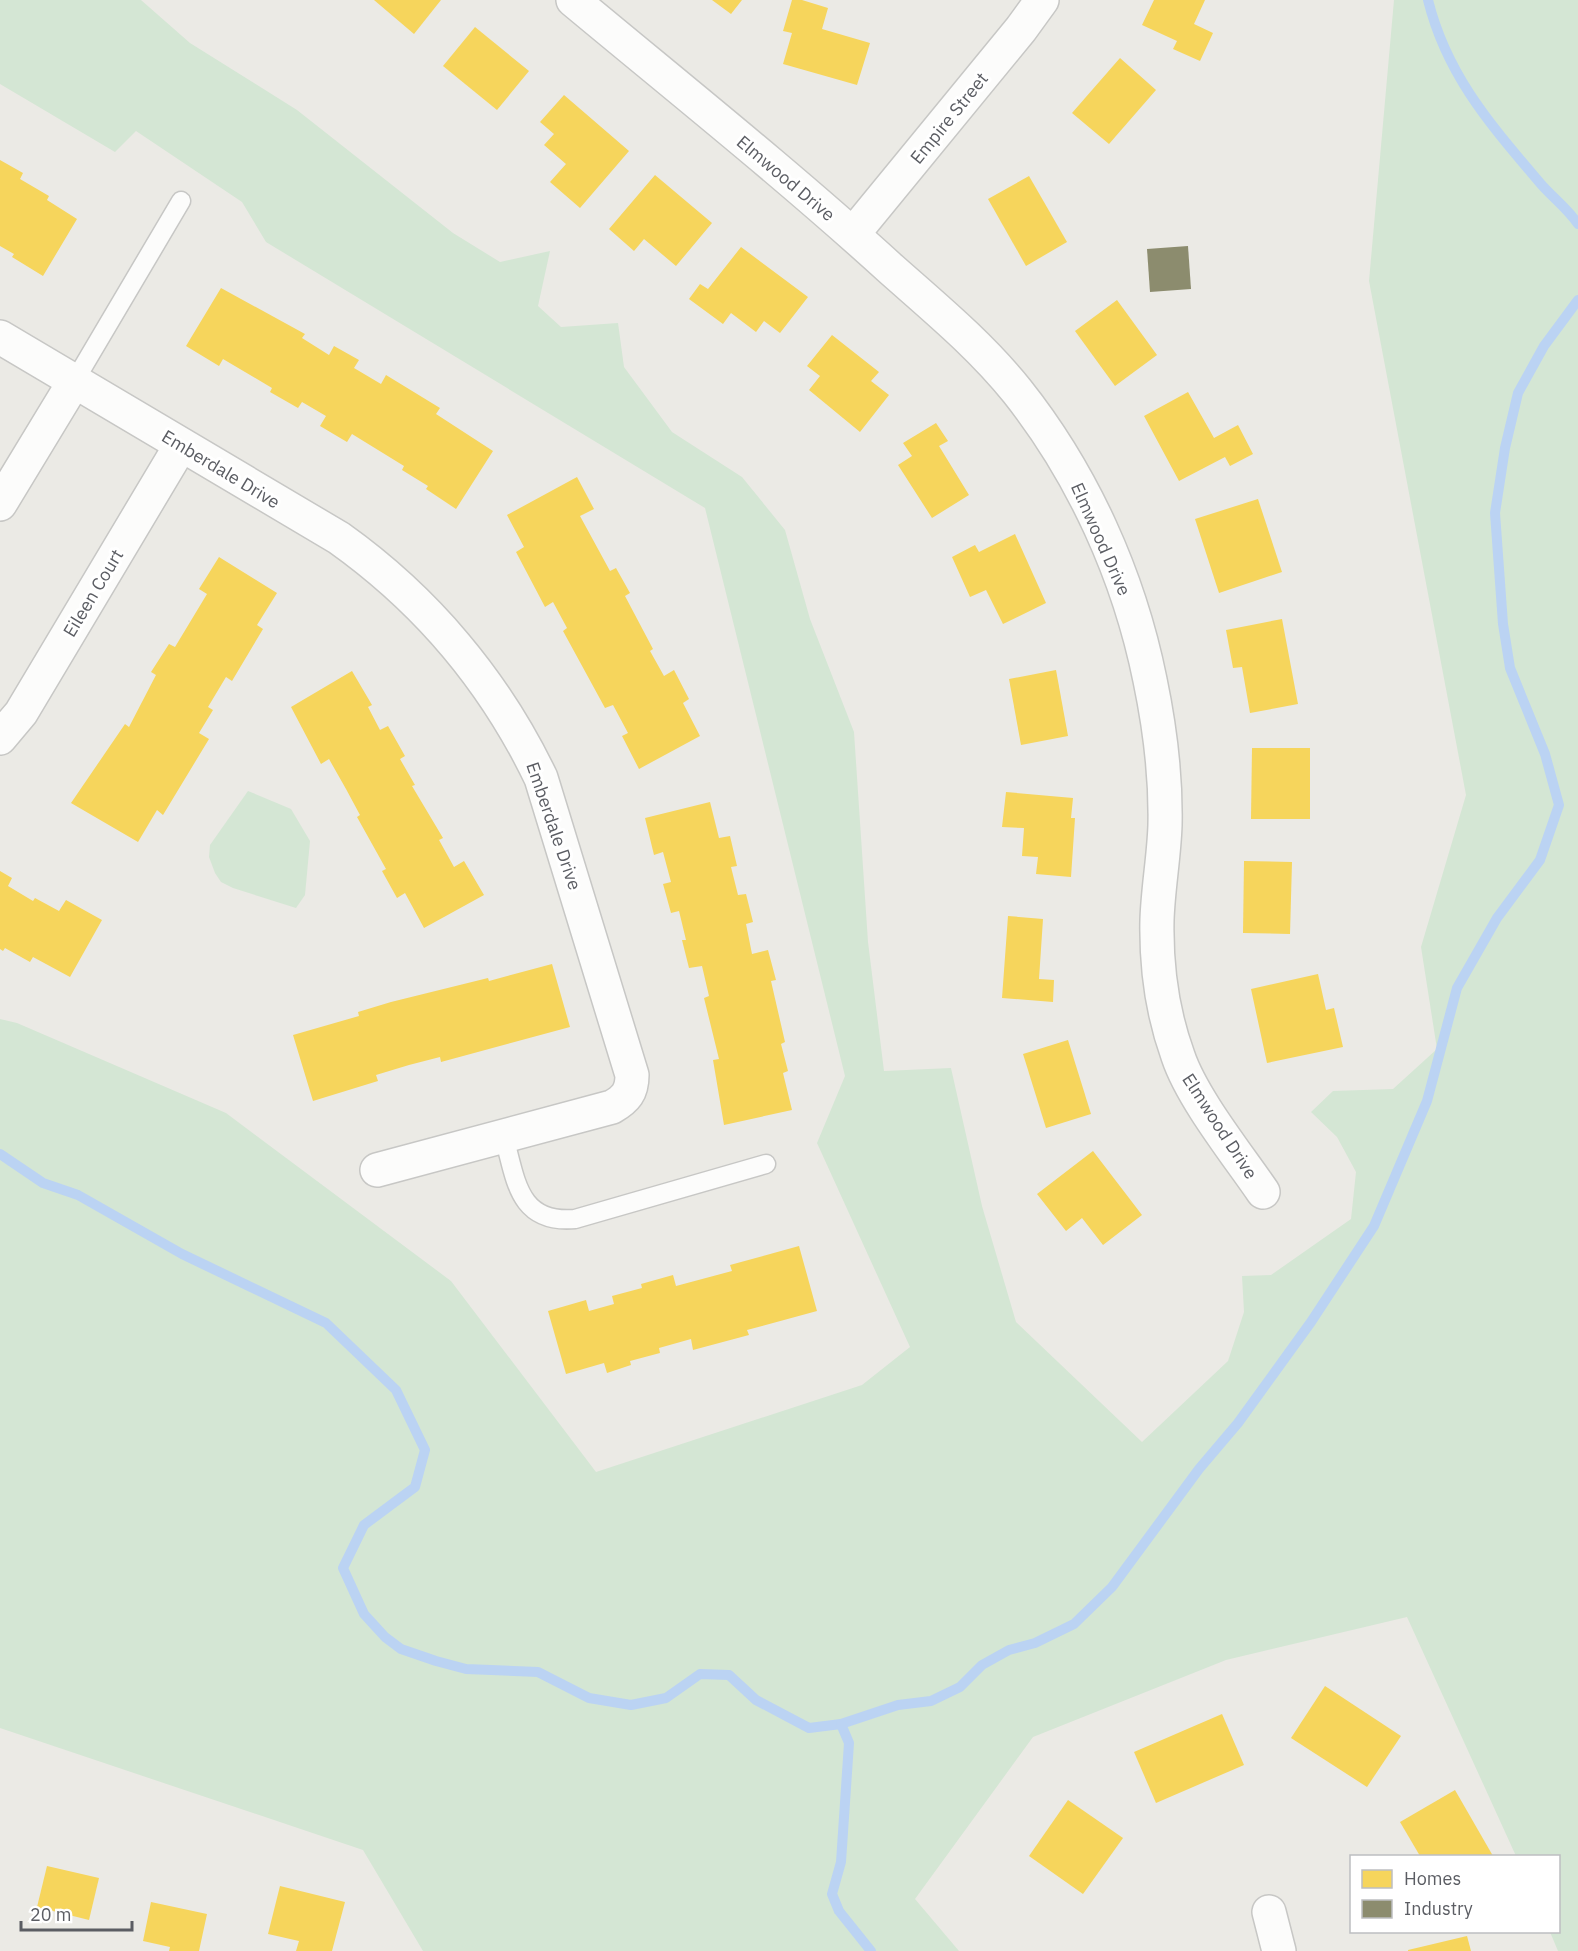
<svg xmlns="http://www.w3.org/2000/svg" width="1578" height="1951" viewBox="0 0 1578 1951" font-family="'IBM Plex Sans',sans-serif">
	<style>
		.green { fill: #d4e6d4 }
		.homes { fill: #f6d55c }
		.industry { fill: #8c8c6e }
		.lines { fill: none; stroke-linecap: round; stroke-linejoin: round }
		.stream { stroke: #bbd3f3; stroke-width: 10 }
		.lane-casing { stroke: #c7c7c5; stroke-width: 21 }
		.street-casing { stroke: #c7c7c5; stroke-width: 36 }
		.lane { stroke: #fcfcfb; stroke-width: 18 }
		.street { stroke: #fcfcfb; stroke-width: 33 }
		.labels { text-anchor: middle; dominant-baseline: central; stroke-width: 6; stroke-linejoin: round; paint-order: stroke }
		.street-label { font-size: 18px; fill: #5b5d63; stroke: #fff }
	</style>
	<rect width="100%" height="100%" fill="#ebeae5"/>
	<g class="green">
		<path d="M0,0H141L190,43L297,110L453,233L500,262L550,251L538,306L561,327L618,323L624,367L672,432L742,477L785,530L810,619L854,732L868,942L884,1071L951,1068L982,1206L1016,1322L1142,1442L1228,1361L1244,1312L1242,1276L1271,1275L1351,1219L1356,1172L1337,1137L1311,1112L1333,1091L1393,1089L1437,1049L1421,947L1466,795L1369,281L1394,0H1578V1951H1558L1550,1932H1558V1856H1516L1407,1617L1226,1660L1033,1737L915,1899L959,1951H423L363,1850L0,1728V1019L17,1023L226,1113L451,1281L596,1472L862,1385L910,1347L817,1143L845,1076L705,508L266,242L242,202L136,131L115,152L0,84Z"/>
		<path d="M248,791L291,809L310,841L305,895L296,908L233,888L221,882L215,873L209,857L210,845Z"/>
	</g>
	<g class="homes">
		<path d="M374,0H441L414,34Z"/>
		<path d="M712,0H742L731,14Z"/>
		<path d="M792,0H802L828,8L822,29L870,43L857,85L783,64L792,33L783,31Z"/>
		<path d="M1154,0H1205L1194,24L1213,33L1200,61L1173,49L1177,41L1142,25Z"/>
		<path d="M475,27L529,71L497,110L443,66Z"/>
		<path d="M1120,58L1156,90L1109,144L1072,113Z"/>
		<path d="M564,95L629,151L580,208L550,182L566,164L544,145L554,134L540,122Z"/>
		<path d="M0,160L23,173L20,179L49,196L47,200L77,219L43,276L12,257L14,254L0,246Z"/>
		<path d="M655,175L712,223L676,266L644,239L634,251L609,229Z"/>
		<path d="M1029,176L1067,242L1026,266L988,199Z"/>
		<path d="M741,247L808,297L780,333L764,321L756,332L731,313L723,324L689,299L700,284L708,289Z"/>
		<path d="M221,288L305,334L302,338L329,355L334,346L359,360L354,368L381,384L386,375L440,408L436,414L493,451L456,509L426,489L428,486L402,470L404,466L352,434L347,442L320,426L326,416L302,402L298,408L270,392L272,388L223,359L219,366L186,346Z"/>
		<path d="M1117,300L1157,355L1115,386L1075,331Z"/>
		<path d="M832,335L879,372L871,381L889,395L860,432L809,390L820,376L807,366Z"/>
		<path d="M1188,392L1214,438L1238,425L1253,454L1230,466L1225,457L1179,481L1144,416Z"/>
		<path d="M936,423L948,441L939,446L969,495L932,518L898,465L912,456L903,443Z"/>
		<path d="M577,477L594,509L580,516L610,571L616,568L630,593L625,596L653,649L650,651L664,676L674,670L689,699L683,703L700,736L639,769L622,736L628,733L613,705L605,708L563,631L567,628L553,602L545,607L516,552L524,547L507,515Z"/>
		<path d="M1258,499L1282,572L1219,593L1195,519Z"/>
		<path d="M1015,534L1046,603L1003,624L986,590L970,597L952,557L975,545L979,552Z"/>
		<path d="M219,557L277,593L257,625L263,629L232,681L226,677L208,707L213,710L199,733L209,739L163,815L157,810L138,842L71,803L125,724L129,727L156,675L151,672L169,644L175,647L207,594L199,589Z"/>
		<path d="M1282,619L1298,704L1250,713L1242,667L1233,668L1226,630Z"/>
		<path d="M1056,670L1068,736L1021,745L1009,679Z"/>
		<path d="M352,671L372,705L368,707L380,730L388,726L405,756L400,759L415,785L412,786L443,838L439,840L454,867L464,861L484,895L424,928L405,893L397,898L382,871L386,869L357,817L360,815L346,789L329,759L321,764L291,707Z"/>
		<path d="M1252,748H1310V819H1251Z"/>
		<path d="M1006,792L1073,798L1071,818H1075L1071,877L1036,874L1038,857L1022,856L1024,828L1002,827Z"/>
		<path d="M710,802L719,838L730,836L737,866L731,867L738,895L746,894L753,922L746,924L752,954L768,950L776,980L771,981L785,1042L781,1044L788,1071L783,1073L792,1110L724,1125L713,1060L719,1059L704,998L709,996L702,966L689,968L682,940H686L679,911L671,913L663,884L671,882L663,852L654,855L645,818Z"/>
		<path d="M1244,861L1292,862L1290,934L1243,933Z"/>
		<path d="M0,871L12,878L8,886L33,901L35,898L59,911L66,900L102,920L70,977L33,957L30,962L5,948L3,951L0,949Z"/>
		<path d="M1008,916L1043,919L1039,979L1054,980L1053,1002L1002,998Z"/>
		<path d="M552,964L570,1027L441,1062L440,1057L409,1065L376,1075L378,1081L313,1101L293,1035L359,1016L358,1012L391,1002L488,978L489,981Z"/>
		<path d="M1318,974L1326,1010L1334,1008L1343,1047L1267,1063L1251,989Z"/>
		<path d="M1068,1040L1091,1114L1046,1128L1023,1054Z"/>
		<path d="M1093,1151L1142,1215L1103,1245L1082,1218L1066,1231L1037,1194Z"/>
		<path d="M799,1246L817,1311L747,1330L749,1335L693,1350L691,1339L659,1348L660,1353L630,1361L631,1365L607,1373L604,1363L566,1374L548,1311L586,1300L589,1311L614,1304L612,1296L642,1288L641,1284L673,1275L676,1286L732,1271L730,1265Z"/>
		<path d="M1325,1686L1401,1736L1367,1787L1291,1738Z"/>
		<path d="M1222,1714L1244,1765L1156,1803L1134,1752Z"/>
		<path d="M1455,1790L1493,1856H1420L1400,1822Z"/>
		<path d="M1068,1800L1123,1838L1083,1894L1029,1856Z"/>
		<path d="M47,1866L99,1878L89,1920L37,1907Z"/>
		<path d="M280,1886L345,1902L332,1951H296L299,1941L268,1934Z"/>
		<path d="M151,1902L207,1914L199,1951H169L170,1947L143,1941Z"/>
		<path d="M1467,1936L1471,1951H1408V1950Z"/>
	</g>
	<path class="industry" d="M1188,246L1191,289L1150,292L1147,249Z"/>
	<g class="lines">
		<g class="stream">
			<path d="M1428,0C1447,76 1491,125 1540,183C1552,197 1568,209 1578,224"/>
			<path d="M0,1154L43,1183L78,1195L182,1254L326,1323L396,1390L425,1450L415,1487L364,1525L343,1568L364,1614L385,1637L401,1649L436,1661L466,1669L538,1672L589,1698L631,1705L666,1698L700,1674L729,1675L756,1700L809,1728L841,1724"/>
			<path d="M871,1951L839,1911L832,1894L841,1862L849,1743L841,1724L898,1705L931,1701L960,1687L982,1665L1009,1650L1035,1643L1074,1624L1112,1587L1199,1469L1238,1423L1311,1322L1374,1226L1427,1101L1457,988L1497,918L1540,860L1559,805L1545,754L1510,668L1503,624L1495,513L1505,448L1518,393L1544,346L1578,300"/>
		</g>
		<defs>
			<g id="lane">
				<path d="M74,382L181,201"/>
				<path d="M504,1137C516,1180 518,1224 575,1219L766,1164"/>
			</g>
			<g id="street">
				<path d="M573,0C680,89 789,176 891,269C935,308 980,345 1017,391C1083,474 1129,576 1150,680C1160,728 1166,777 1165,825C1164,857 1158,888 1157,920C1156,967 1162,1012 1178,1056C1192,1098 1237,1154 1263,1192"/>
				<path d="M853,234L1021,29L1042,0"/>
				<path d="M0,337L339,538C426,600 495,682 541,778L632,1075C632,1092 626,1099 612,1107L377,1170"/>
				<path d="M0,504L74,382"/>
				<path d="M0,738L21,713L181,445"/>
				<path d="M1269,1912L1279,1951"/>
			</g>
		</defs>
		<use href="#lane" class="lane-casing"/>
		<use href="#street" class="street-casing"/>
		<use href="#lane" class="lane"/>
		<use href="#street" class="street"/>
	</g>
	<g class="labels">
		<g class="street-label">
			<text transform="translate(949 118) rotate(-51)">Empire Street</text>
			<text transform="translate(786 178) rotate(40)">Elmwood Drive</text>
			<text transform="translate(221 469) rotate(31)">Emberdale Drive</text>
			<text transform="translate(1101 539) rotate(66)">Elmwood Drive</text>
			<text transform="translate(93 593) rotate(-59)">Eileen Court</text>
			<text transform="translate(554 826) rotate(71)">Emberdale Drive</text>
			<text transform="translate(1220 1126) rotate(57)">Elmwood Drive</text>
		</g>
	</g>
	<rect x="1350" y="1855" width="210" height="78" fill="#ffffff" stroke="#bdbec1" stroke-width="1.5"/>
	<rect x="1362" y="1870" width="30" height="18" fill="#f6d55c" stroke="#bdbec1" stroke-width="1.5"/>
	<text x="1404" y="1885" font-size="18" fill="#5b5d63">Homes</text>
	<rect x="1362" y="1900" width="30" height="18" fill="#8c8c6e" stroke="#bdbec1" stroke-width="1.5"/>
	<text x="1404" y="1915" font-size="18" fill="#5b5d63">Industry</text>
	<path d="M21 1921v9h111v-9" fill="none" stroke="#5b5d63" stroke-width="3"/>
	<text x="30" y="1921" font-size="18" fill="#5b5d63" stroke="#ffffff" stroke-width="4.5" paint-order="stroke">20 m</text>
</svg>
